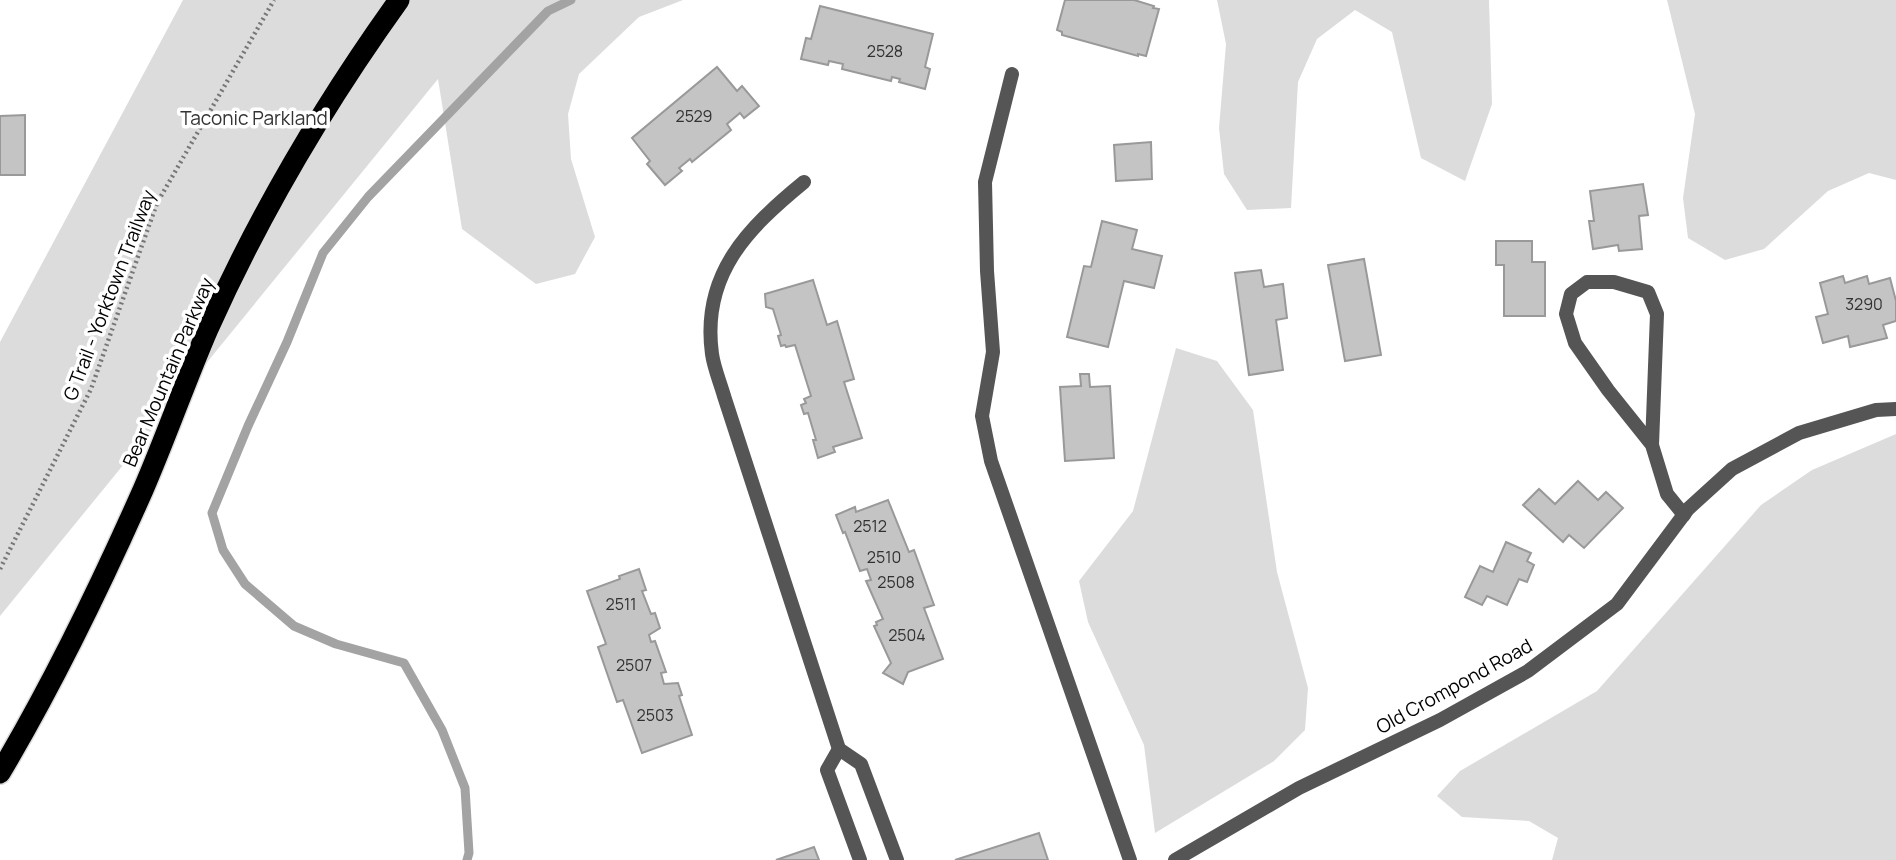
<svg xmlns="http://www.w3.org/2000/svg" width="1896" height="860" viewBox="0 0 1896 860" font-family="Manrope,sans-serif">
	<style>
		.green { fill: #dcdcdc }
		.lines { fill: none; stroke-linecap: round; stroke-linejoin: round }
		.stream { stroke: #a3a3a3; stroke-width: 9 }
		.building { fill: #c4c4c4; stroke: #999; stroke-width: 2 }
		.highway-casing { stroke: #dbdbdb; stroke-width: 24 }
		.path { stroke: #777; stroke-width: 4.5; stroke-dasharray: 2 3.5; stroke-linecap: butt }
		.lane { stroke: #555; stroke-width: 14 }
		.street { stroke: #555; stroke-width: 14 }
		.highway { stroke: #000; stroke-width: 21 }
		.labels { text-anchor: middle; dominant-baseline: central; stroke-width: 7; stroke-linejoin: round; paint-order: stroke }
		.number-label { font-size: 16px; fill: #313131 }
		.park-label { font-size: 19px; fill: #333; stroke: #fff }
		.street-label { font-size: 19px; fill: #000; stroke: #fff }
	</style>
	<rect width="100%" height="100%" fill="#fff"/>
	<g class="green">
		<path d="M183,0H683L639,17L579,74L568,114L571,159L595,237L575,274L536,284L462,229L438,79L0,616V342Z"/>
		<path d="M1217,0H1489L1492,104L1465,181L1421,158L1392,32L1355,10L1317,39L1298,82L1291,208L1247,210L1224,174L1219,128L1226,44Z"/>
		<path d="M1667,0H1896V180L1869,173L1828,191L1764,249L1725,260L1688,238L1683,198L1695,114Z"/>
		<path d="M1176,348L1217,361L1253,410L1277,572L1308,688L1305,730L1274,761L1155,833L1144,745L1088,622L1079,581L1133,511Z"/>
		<path d="M1896,434V860H1552L1558,838L1529,821L1462,817L1437,796L1460,771L1597,691L1761,505L1812,470Z"/>
	</g>
	<g class="lines">
		<path class="stream" d="M467,860L469,853L465,788L442,730L404,663L336,644L294,626L245,584L223,550L212,513L248,426L287,342L323,253L368,197L548,11L571,0"/>
	</g>
	<g class="building">
		<path d="M1065,0H1134L1154,6L1153,8L1159,9L1146,56L1138,54V56L1062,35V32L1057,30Z"/>
		<path d="M820,6L933,34L925,67L930,69L925,89L899,82L900,79L892,77L891,81L842,69L843,64L829,61L828,65L801,59L806,38L811,39Z"/>
		<path d="M717,67L737,91L742,86L759,106L744,118L740,113L727,124L731,130L692,162L690,159L679,168L682,171L665,185L647,164L650,161L632,138Z"/>
		<path d="M25,115V175H0V116Z"/>
		<path d="M1151,142L1152,179L1116,181L1114,145Z"/>
		<path d="M1643,184L1648,215L1639,216L1642,249L1619,251L1618,245L1593,249L1589,221H1594L1590,191Z"/>
		<path d="M1102,221L1137,230L1132,249L1162,256L1154,288L1124,281L1108,347L1067,337L1084,266L1091,267Z"/>
		<path d="M1496,241H1532V262H1545V316H1504V265H1496Z"/>
		<path d="M1364,259L1381,355L1345,361L1328,265Z"/>
		<path d="M1261,270L1264,287L1283,284L1287,318L1276,320L1283,370L1249,375L1235,273Z"/>
		<path d="M1843,276L1845,283L1867,276L1869,284L1890,278L1896,301V321L1883,325L1887,338L1850,347L1848,336L1823,343L1816,317L1828,314L1820,283Z"/>
		<path d="M813,280L827,325L837,321L854,379L844,382L862,438L833,447L835,452L818,458L813,440H816L808,413L804,414L801,405L806,403L804,399L811,396L795,345L786,347L785,345L781,346L778,336L781,335L773,309L766,307L765,294Z"/>
		<path d="M1080,374H1089L1090,387L1110,386L1114,458L1065,461L1060,387L1081,386Z"/>
		<path d="M1578,481L1598,500L1606,492L1623,508L1584,548L1569,535L1563,542L1523,505L1539,489L1555,504Z"/>
		<path d="M888,500L909,552L914,550L934,605L924,608L943,659L908,672L903,684L883,673L891,663L874,626L877,625L876,622L883,619L866,581L871,580L867,569L860,571L845,532L843,533L836,515L855,507L856,512Z"/>
		<path d="M1506,542L1531,553L1527,561L1534,565L1527,582L1519,579L1507,605L1487,596L1482,605L1465,597L1480,566L1493,572Z"/>
		<path d="M639,569L646,590L642,591L651,614L655,613L660,628L649,635L651,642L655,641L666,672L661,673L664,684L678,683L682,695L679,696L692,735L642,753L623,700L617,702L598,647L606,644L587,591L620,579L619,576Z"/>
		<path d="M1039,833L1048,860H955Z"/>
		<path d="M814,847L819,860H776Z"/>
	</g>
	<g class="lines">
		<defs>
			<path id="highway" d="M0,773C54,682 100,587 143,490C166,437 185,382 208,329C260,213 325,103 399,0"/>
		</defs>
		<use href="#highway" class="highway-casing"/>
		<path class="path" d="M0,569L91,389L157,203L274,0"/>
		<g class="lane">
			<path d="M804,182C748,228 701,274 712,354C714,368 720,382 724,396L839,749L861,764L897,860"/>
			<path d="M1652,445L1657,314L1648,292L1614,282H1587L1571,294L1566,314L1575,343L1608,390L1652,445L1667,494L1684,515"/>
			<path d="M839,749L827,770L860,860"/>
		</g>
		<g class="street">
			<path d="M1012,74L985,182L987,271L993,352L982,416L991,461L1130,860"/>
			<path d="M1175,860L1299,788L1440,720L1528,671L1617,604L1688,509L1732,469L1799,433L1876,410L1896,409"/>
		</g>
		<use href="#highway" class="highway"/>
	</g>
	<g class="labels">
		<g class="number-label">
			<text x="885" y="51">2528</text>
			<text x="694" y="116">2529</text>
			<text x="1864" y="304">3290</text>
			<text x="870" y="526">2512</text>
			<text x="884" y="557">2510</text>
			<text x="896" y="582">2508</text>
			<text x="621" y="604">2511</text>
			<text x="907" y="635">2504</text>
			<text x="634" y="665">2507</text>
			<text x="655" y="715">2503</text>
		</g>
		<g class="park-label">
			<text x="254" y="118">Taconic Parkland</text>
		</g>
		<g class="street-label">
			<text transform="translate(109 295) rotate(-69)">G Trail - Yorktown Trailway</text>
			<text transform="translate(168 372) rotate(-67)">Bear Mountain Parkway</text>
			<text transform="translate(1454 686) rotate(-29)">Old Crompond Road</text>
		</g>
	</g>
</svg>
